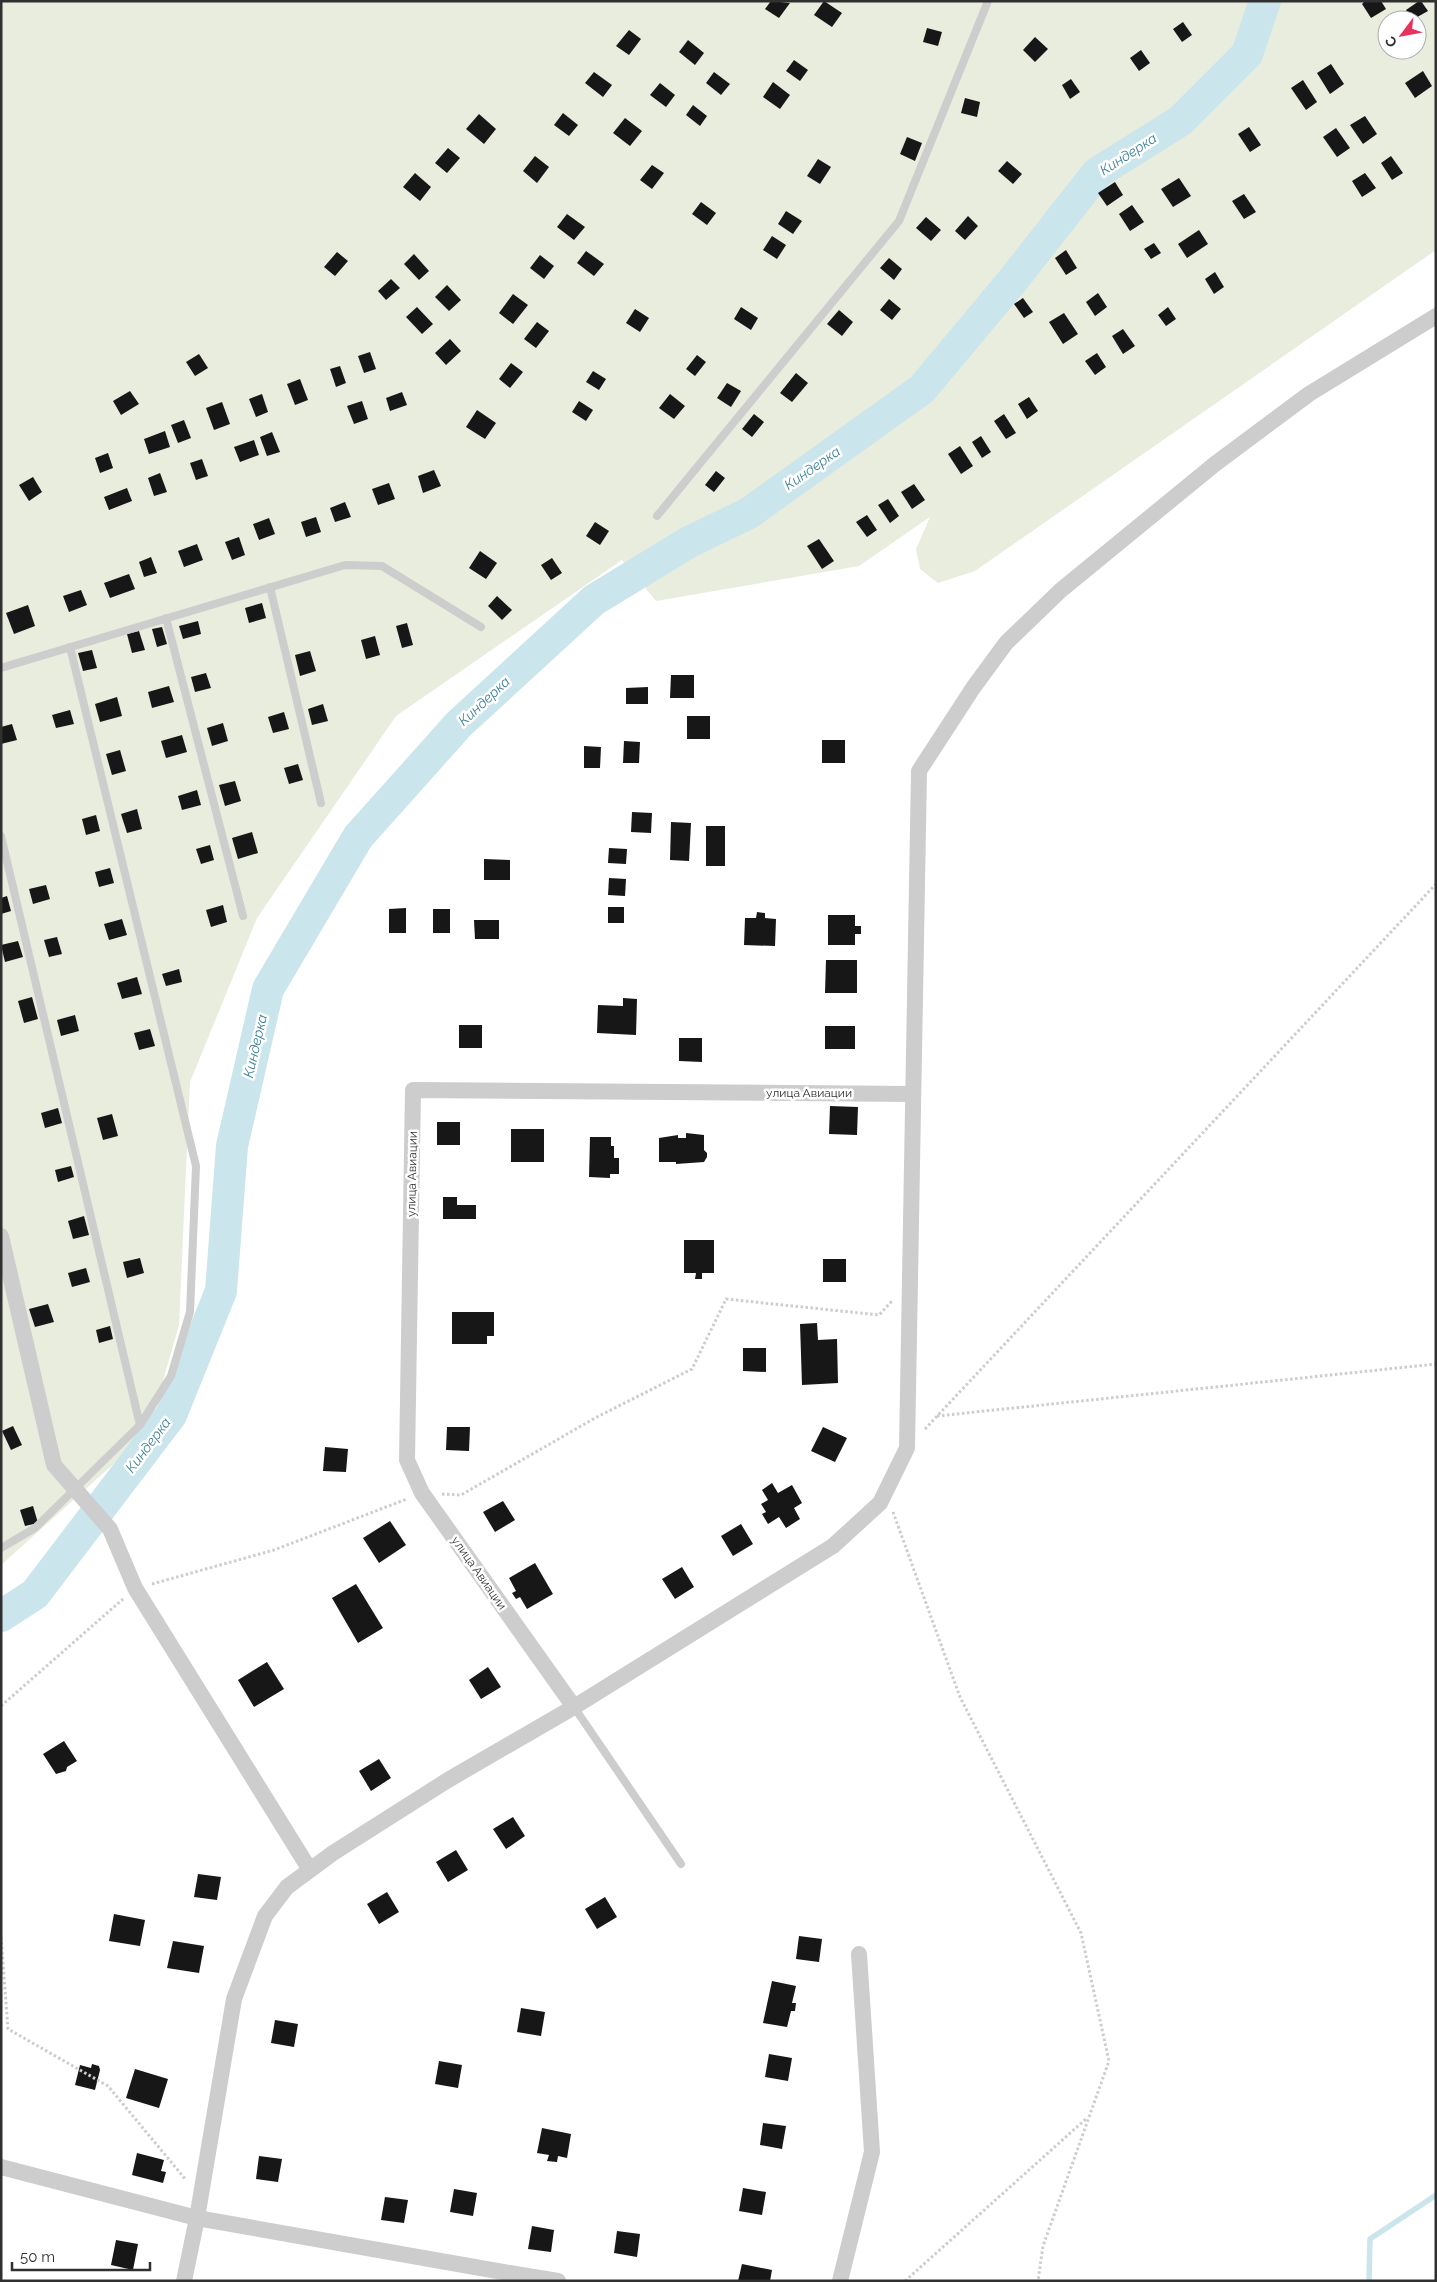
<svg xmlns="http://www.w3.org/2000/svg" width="1437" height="2282" viewBox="0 0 1437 2282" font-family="Raleway,sans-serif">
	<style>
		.green { fill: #e9edde; fill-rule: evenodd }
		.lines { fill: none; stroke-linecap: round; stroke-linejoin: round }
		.stream { stroke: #cbe5ed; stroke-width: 5.5 }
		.river { stroke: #cbe5ed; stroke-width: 32 }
		.building { fill: #171717 }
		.path { stroke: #cdcdcd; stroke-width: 3; stroke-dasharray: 2.5 2.5; stroke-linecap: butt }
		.service { stroke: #cdcdcd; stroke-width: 8 }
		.minor { stroke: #cdcdcd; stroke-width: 16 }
		.labels { text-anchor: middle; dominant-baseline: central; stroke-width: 5; stroke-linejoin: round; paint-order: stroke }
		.street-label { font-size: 12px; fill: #303030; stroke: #fff }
		.water-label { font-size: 14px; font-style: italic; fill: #3d7f94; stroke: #fff }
	</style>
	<rect width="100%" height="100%" fill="#fff"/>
	<path class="green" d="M1,1H1436V250L975,571L938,583L920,569L916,549L930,517L859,566L656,601L622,560L396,716L257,918L190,1082L179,1325L148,1433L1,1565ZM1387,20H1417V50H1387Z"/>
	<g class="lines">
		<path class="stream" d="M1369,2281L1370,2239L1436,2195"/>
		<path class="river" d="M1,1616L35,1594L171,1415L221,1291L232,1146L268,989L358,837L459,724L594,600L689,542L749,513L922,389L1013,280L1097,173L1180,121L1247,54L1265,1"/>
	</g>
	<g class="building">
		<path d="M771,1L790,3L779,18L765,9Z"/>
		<path d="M824,1L842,13L832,27L814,15Z"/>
		<path d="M1365,1H1381L1386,9L1371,18L1362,4Z"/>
		<path d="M1419,1H1421L1428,11L1412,20L1406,10Z"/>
		<path d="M1183,22L1192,35L1182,42L1173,29Z"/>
		<path d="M927,28L942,32L938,46L923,42Z"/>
		<path d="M629,30L641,39L629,55L616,46Z"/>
		<path d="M1035,37L1048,49L1035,62L1023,50Z"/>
		<path d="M688,40L704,53L695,65L679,52Z"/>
		<path d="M1141,50L1150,63L1139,71L1130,58Z"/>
		<path d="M794,60L808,70L800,81L786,71Z"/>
		<path d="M1331,64L1344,84L1330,94L1317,73Z"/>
		<path d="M1423,71L1432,86L1415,98L1405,83Z"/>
		<path d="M594,72L612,85L603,97L585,83Z"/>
		<path d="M714,72L730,84L721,95L706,83Z"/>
		<path d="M1071,79L1080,92L1070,99L1062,85Z"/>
		<path d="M1303,80L1317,102L1306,110L1291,88Z"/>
		<path d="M773,82L790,95L780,109L763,97Z"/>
		<path d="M660,83L675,95L666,107L650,95Z"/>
		<path d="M965,98L980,102L977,117L961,113Z"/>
		<path d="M693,105L707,116L700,126L686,115Z"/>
		<path d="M563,113L578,125L569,136L554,125Z"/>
		<path d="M479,114L496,129L484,144L466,129Z"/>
		<path d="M1365,116L1377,134L1363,144L1350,125Z"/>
		<path d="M625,118L642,131L630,146L613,133Z"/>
		<path d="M1249,127L1261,145L1250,152L1238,134Z"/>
		<path d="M1336,128L1350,148L1337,157L1323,137Z"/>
		<path d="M907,137L922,143L915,161L900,154Z"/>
		<path d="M448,148L460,158L447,173L435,163Z"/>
		<path d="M535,156L549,167L537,183L523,171Z"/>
		<path d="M1391,156L1403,173L1392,180L1381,163Z"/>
		<path d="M818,159L831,167L820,184L807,176Z"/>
		<path d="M1007,161L1022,174L1013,184L998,171Z"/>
		<path d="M652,165L664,173L652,189L640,180Z"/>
		<path d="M415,173L431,187L420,201L403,187Z"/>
		<path d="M1365,173L1376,188L1362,197L1352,181Z"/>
		<path d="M1179,178L1191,196L1173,207L1161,189Z"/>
		<path d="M1115,182L1123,195L1107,206L1098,193Z"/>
		<path d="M1244,194L1256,212L1244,219L1232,201Z"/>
		<path d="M701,202L716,213L707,225L692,214Z"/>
		<path d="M1132,205L1144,222L1130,231L1119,214Z"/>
		<path d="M786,211L802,221L793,234L778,224Z"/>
		<path d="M567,214L585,227L574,240L557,227Z"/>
		<path d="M968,216L978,226L965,240L955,231Z"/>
		<path d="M926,217L941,230L931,241L916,228Z"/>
		<path d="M1199,230L1208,244L1187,258L1178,244Z"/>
		<path d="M772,236L786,245L777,259L763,250Z"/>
		<path d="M1154,243L1161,253L1151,259L1144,249Z"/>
		<path d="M1066,250L1077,268L1066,275L1055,258Z"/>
		<path d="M586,251L604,264L594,276L577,263Z"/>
		<path d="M337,252L348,261L335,276L324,267Z"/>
		<path d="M414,254L429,271L419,280L404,264Z"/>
		<path d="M540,255L554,266L544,279L530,268Z"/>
		<path d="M889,258L902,269L894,280L880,268Z"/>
		<path d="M1215,272L1224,287L1214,294L1205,279Z"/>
		<path d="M391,279L400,288L386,300L378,291Z"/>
		<path d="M447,285L461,300L449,311L435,297Z"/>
		<path d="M1098,293L1107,307L1095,316L1086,302Z"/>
		<path d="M513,294L528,305L513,324L499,313Z"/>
		<path d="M1023,298L1033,312L1024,318L1014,304Z"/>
		<path d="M889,299L901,309L892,320L880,310Z"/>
		<path d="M417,307L433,324L422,334L406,317Z"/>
		<path d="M741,307L758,318L751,330L734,319Z"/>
		<path d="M1168,307L1176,319L1166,326L1158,315Z"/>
		<path d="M635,309L649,318L640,332L626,323Z"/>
		<path d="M839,310L853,322L842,336L827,324Z"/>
		<path d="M1064,313L1078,334L1063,344L1049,322Z"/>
		<path d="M537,322L549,331L536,348L524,339Z"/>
		<path d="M1123,329L1135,346L1123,354L1112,336Z"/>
		<path d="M450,339L461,351L446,365L435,353Z"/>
		<path d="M370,352L376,369L364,373L358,356Z"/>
		<path d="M1097,353L1106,367L1095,375L1085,361Z"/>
		<path d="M199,354L208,368L195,376L186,362Z"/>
		<path d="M697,355L706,362L695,376L686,369Z"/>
		<path d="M511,363L523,372L510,388L499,379Z"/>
		<path d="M340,366L346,383L336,387L330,369Z"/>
		<path d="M593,371L606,379L599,390L586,382Z"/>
		<path d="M796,373L808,383L792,402L780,393Z"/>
		<path d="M300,379L308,400L295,405L287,384Z"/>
		<path d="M727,383L741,391L731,407L717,398Z"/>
		<path d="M130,391L139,404L121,415L113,401Z"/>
		<path d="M402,392L407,405L390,411L386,398Z"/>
		<path d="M262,394L268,412L256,417L249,399Z"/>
		<path d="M670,394L685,406L674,419L659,408Z"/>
		<path d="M1029,397L1038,411L1027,419L1018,404Z"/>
		<path d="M362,401L368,419L354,424L347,406Z"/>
		<path d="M579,401L593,410L586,421L572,412Z"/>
		<path d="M222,402L230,424L214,430L206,408Z"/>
		<path d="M477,410L496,423L485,439L466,427Z"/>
		<path d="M754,414L764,422L752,437L742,429Z"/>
		<path d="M1004,414L1016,433L1006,439L994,421Z"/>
		<path d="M184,420L191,438L178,443L171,425Z"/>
		<path d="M165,431L170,447L149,454L144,439Z"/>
		<path d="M272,432L280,452L267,456L260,437Z"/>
		<path d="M981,436L991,452L982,458L972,442Z"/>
		<path d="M254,440L259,455L240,462L234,447Z"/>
		<path d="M960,446L973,466L961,474L948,454Z"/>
		<path d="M108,453L113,468L100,473L95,458Z"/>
		<path d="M202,459L208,476L196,480L190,463Z"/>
		<path d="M434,470L441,486L423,493L418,476Z"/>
		<path d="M716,471L725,478L714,492L705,485Z"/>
		<path d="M160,473L167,492L154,496L148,478Z"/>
		<path d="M33,477L42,492L29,501L19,485Z"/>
		<path d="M389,483L395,499L378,505L372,489Z"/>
		<path d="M914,484L925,500L912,509L901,492Z"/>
		<path d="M127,488L132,501L109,510L104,497Z"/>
		<path d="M888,499L899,516L890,523L878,505Z"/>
		<path d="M345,502L351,517L335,522L330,508Z"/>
		<path d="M867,515L877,530L867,537L856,522Z"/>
		<path d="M316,517L321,532L306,537L301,522Z"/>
		<path d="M269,518L275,534L259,540L253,524Z"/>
		<path d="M595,522L609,531L600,545L586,536Z"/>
		<path d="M239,537L245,555L232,560L225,542Z"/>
		<path d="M819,539L834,561L822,569L807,546Z"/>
		<path d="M197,544L203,560L184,567L178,551Z"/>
		<path d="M480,551L497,563L486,579L469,568Z"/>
		<path d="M151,557L157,573L144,577L139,562Z"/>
		<path d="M552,558L562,573L551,580L541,565Z"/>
		<path d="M129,574L135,589L110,598L104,583Z"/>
		<path d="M81,590L87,605L69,612L63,596Z"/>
		<path d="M497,596L512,610L502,620L488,606Z"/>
		<path d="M262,603L266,618L249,623L245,608Z"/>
		<path d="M28,605L35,626L14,634L6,613Z"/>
		<path d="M198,621L201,634L183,639L179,626Z"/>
		<path d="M407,623L413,645L402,648L396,626Z"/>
		<path d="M162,627L167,644L157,647L152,629Z"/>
		<path d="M139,631L145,650L132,653L127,634Z"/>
		<path d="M375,636L380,655L366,659L361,640Z"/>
		<path d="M92,650L97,668L83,671L78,653Z"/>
		<path d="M310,651L316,671L300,676L295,655Z"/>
		<path d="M206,673L211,688L195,692L191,677Z"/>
		<path d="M671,675H694V698H670Z"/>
		<path d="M169,686L174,702L152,708L148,692Z"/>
		<path d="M648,687V704H626V688Z"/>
		<path d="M117,697L122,716L100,722L95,704Z"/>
		<path d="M323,704L328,721L312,725L308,709Z"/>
		<path d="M70,710L74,724L56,728L52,715Z"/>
		<path d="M284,712L289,729L273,733L268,717Z"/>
		<rect x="687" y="716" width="23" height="23"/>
		<path d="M223,723L228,741L212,746L207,728Z"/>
		<path d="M12,724L17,740L1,744V727Z"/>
		<path d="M182,735L187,752L166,758L161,741Z"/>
		<rect x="822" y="740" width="23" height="23"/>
		<path d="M624,741L640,742L639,763H623Z"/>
		<path d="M584,746L601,747L600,768H584Z"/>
		<path d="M120,750L126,771L112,775L106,754Z"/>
		<path d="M298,764L303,780L289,784L284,768Z"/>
		<path d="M235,781L241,801L225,806L219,785Z"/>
		<path d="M197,790L201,805L182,810L178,796Z"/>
		<path d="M137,809L142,829L127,833L121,814Z"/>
		<path d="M632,812L652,813L651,833L631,832Z"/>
		<path d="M96,815L100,831L86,835L82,819Z"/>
		<path d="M671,822L691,823L689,861L670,860Z"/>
		<rect x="706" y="826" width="19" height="40"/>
		<path d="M252,832L258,853L238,859L232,838Z"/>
		<path d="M210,845L214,860L201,864L196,849Z"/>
		<path d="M609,848L627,849L626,864L608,863Z"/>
		<path d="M484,859L510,860V880H484Z"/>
		<path d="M110,868L114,883L99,887L95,872Z"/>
		<path d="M609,878L626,879L625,896L608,895Z"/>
		<path d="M46,885L50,899L33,904L29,889Z"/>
		<path d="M7,896L11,911L1,914V898Z"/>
		<path d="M223,905L227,922L211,927L206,910Z"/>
		<rect x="608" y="907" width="16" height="16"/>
		<path d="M406,908V933H389V909Z"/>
		<rect x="433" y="909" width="17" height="24"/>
		<path d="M757,912L765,913V918L776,919L775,946L744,945L745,918H756Z"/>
		<path d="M828,915H855V926H861V934H855V945H828Z"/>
		<path d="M122,919L127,935L109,940L104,924Z"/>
		<path d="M474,920H499V939H475Z"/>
		<path d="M57,937L62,954L49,957L44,940Z"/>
		<path d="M18,941L23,957L5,962L1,945Z"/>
		<path d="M826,960H857V993H825Z"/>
		<path d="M179,969L182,982L166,986L162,974Z"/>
		<path d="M137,977L142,994L122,999L117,983Z"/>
		<path d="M32,997L38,1019L24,1023L18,1001Z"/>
		<path d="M623,998L637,999L636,1035L597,1033L598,1005L623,1006Z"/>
		<path d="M75,1015L79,1031L61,1036L57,1020Z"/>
		<rect x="459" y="1025" width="23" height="23"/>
		<rect x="825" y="1026" width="30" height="23"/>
		<path d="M150,1029L155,1046L139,1050L134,1033Z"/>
		<path d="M679,1038H702V1062L679,1061Z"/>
		<path d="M830,1106L858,1107L857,1135L829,1134Z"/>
		<path d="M58,1108L62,1123L45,1128L41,1113Z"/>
		<path d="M112,1114L118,1136L103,1140L97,1118Z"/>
		<rect x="437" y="1122" width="23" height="23"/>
		<rect x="511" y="1129" width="33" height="33"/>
		<path d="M686,1133L704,1135V1150L707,1153V1157L704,1162L676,1164V1162H659V1138L678,1135V1138H686Z"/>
		<path d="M590,1137H611V1146H614V1158H619V1174H610V1178L589,1177Z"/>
		<path d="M71,1166L74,1177L58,1182L55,1170Z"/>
		<path d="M443,1197H457V1205H476V1219H443Z"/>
		<path d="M84,1216L89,1235L73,1239L68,1221Z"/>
		<path d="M684,1240H714V1273H702V1279H695L696,1273H684Z"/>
		<path d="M140,1258L144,1273L127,1278L123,1262Z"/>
		<rect x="823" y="1259" width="23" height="23"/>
		<path d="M86,1268L90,1282L72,1287L68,1273Z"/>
		<path d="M48,1304L54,1322L35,1327L29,1309Z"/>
		<path d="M452,1312H494V1336H487V1344H452Z"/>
		<path d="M817,1323L818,1340L837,1339L838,1383L802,1385L800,1324Z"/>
		<path d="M110,1326L113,1339L99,1343L96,1330Z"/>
		<path d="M743,1348H766V1372L743,1371Z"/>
		<path d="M13,1426L22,1445L11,1450L2,1431Z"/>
		<path d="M447,1427H470L469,1451L446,1450Z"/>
		<path d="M823,1427L847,1438L835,1462L811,1451Z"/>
		<path d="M325,1447L348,1449L346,1472L323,1471Z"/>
		<path d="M772,1483L778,1493L792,1485L802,1503L794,1508L800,1519L786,1528L779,1517L768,1524L762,1514L766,1512L761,1504L768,1500L762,1490Z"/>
		<path d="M503,1501L515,1520L495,1532L483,1512Z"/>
		<path d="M33,1506L38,1523L25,1526L20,1510Z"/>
		<path d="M390,1521L406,1545L379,1563L363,1538Z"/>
		<path d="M741,1524L753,1544L733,1556L721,1536Z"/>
		<path d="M535,1563L553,1594L527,1609L520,1597L516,1599L512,1593L516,1591L509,1578Z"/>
		<path d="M682,1567L694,1587L675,1599L662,1579Z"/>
		<path d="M356,1584L383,1628L358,1643L332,1598Z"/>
		<path d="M267,1662L284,1689L254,1707L238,1680Z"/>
		<path d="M488,1667L501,1687L481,1699L469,1680Z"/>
		<path d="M64,1741L77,1761L67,1767L66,1771L56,1774L43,1754Z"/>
		<path d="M379,1759L391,1778L371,1791L359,1771Z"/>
		<path d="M513,1817L525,1836L506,1849L493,1829Z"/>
		<path d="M456,1850L468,1870L448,1882L436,1862Z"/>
		<path d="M198,1874L221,1877L217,1900L194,1897Z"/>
		<path d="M387,1892L399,1912L379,1924L367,1904Z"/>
		<path d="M605,1897L617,1917L597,1929L585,1909Z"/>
		<path d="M114,1914L145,1920L140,1946L109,1941Z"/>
		<path d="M799,1936L822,1939L819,1962L796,1959Z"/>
		<path d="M173,1941L204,1946L199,1973L167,1968Z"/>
		<path d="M772,1981L796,1986L792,2003H796L795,2011H791L787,2027L763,2023Z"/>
		<path d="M521,2008L545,2012L541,2036L517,2032Z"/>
		<path d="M275,2020L298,2024L294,2047L271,2043Z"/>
		<path d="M769,2054L792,2058L788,2081L765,2077Z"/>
		<path d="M439,2061L462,2065L458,2088L435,2084Z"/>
		<path d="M92,2064L99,2066L100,2070L95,2090L75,2085L80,2065L91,2068Z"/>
		<path d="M135,2069L168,2079L159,2108L126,2098Z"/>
		<path d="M763,2123L786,2126L782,2149L760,2145Z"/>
		<path d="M542,2128L571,2134L567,2158L558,2156L557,2162L547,2161L549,2155L537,2153Z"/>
		<path d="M137,2153L164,2160L161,2171L166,2172L163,2183L132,2175Z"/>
		<path d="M259,2156L282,2159L278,2182L256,2179Z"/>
		<path d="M743,2188L766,2192L762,2215L739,2211Z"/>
		<path d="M454,2189L477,2193L473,2216L450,2212Z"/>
		<path d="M385,2197L408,2200L404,2223L381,2220Z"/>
		<path d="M532,2226L554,2230L551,2252L528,2249Z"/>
		<path d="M617,2231L640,2234L637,2257L614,2253Z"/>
		<path d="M116,2240L138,2244L133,2270L111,2265Z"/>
		<path d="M742,2264L772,2270L770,2281H738Z"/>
	</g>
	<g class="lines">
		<g class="path">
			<path d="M937,1416L1436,1364"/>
			<path d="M925,1429L1436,884"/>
			<path d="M442,1494L461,1495L595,1418L692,1369L726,1299L879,1315L892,1301"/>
			<path d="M893,1512L960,1697L1081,1933L1109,2061L1043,2246L1038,2281"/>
			<path d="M152,1584L274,1550L407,1499"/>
			<path d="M1,1706L123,1599"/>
			<path d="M1,1937L8,2029L108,2086L186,2180"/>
			<path d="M905,2281L1087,2118"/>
		</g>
		<g class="service">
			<path d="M657,516L899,221L988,1"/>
			<path d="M270,587L321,803"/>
			<path d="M166,618L243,916"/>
			<path d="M70,647L196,1166L190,1312L171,1376L140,1425"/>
			<path d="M1,668L345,565L382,566L481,627"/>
			<path d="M1,836L140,1425L35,1528L1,1548"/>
			<path d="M574,1707L681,1864"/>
		</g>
		<g class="minor">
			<path d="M1,1236L54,1465L110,1529L135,1588L310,1870"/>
			<path d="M574,1707L422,1493L407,1460L413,1090L913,1094"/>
			<path d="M1,2167L197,2218L509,2273L510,2281"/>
			<path d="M509,2273L558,2281"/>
			<path d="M184,2281L197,2218L234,1999L265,1916L287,1887L333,1853L448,1780L574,1707L833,1546L880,1503L907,1448L919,771L973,688L1006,643L1061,590L1215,464L1309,394L1436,316"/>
			<path d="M840,2281L872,2152L859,1954"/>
		</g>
	</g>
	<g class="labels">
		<g class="street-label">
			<text x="809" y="1093">улица Авиации</text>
			<text transform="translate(412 1174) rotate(-89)">улица Авиации</text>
			<text transform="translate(479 1573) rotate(55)">улица Авиации</text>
		</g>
		<g class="water-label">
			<text transform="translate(1128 154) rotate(-33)">Киндерка</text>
			<text transform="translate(812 468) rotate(-35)">Киндерка</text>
			<text transform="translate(484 701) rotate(-43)">Киндерка</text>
			<text transform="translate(255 1046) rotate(-77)">Киндерка</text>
			<text transform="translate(148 1445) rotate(-53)">Киндерка</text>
		</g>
	</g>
	<rect width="1437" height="2282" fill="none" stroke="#303030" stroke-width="5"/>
	<g transform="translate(1402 35) rotate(238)"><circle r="24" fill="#ffffff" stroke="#acacac"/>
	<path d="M0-4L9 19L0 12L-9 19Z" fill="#e7335c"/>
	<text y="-8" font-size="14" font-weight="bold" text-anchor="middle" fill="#303030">С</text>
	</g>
	<path d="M12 2262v8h138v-8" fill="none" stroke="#303030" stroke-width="2.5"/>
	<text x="20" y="2262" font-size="15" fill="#303030" stroke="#ffffff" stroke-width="4" paint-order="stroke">50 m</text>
</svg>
